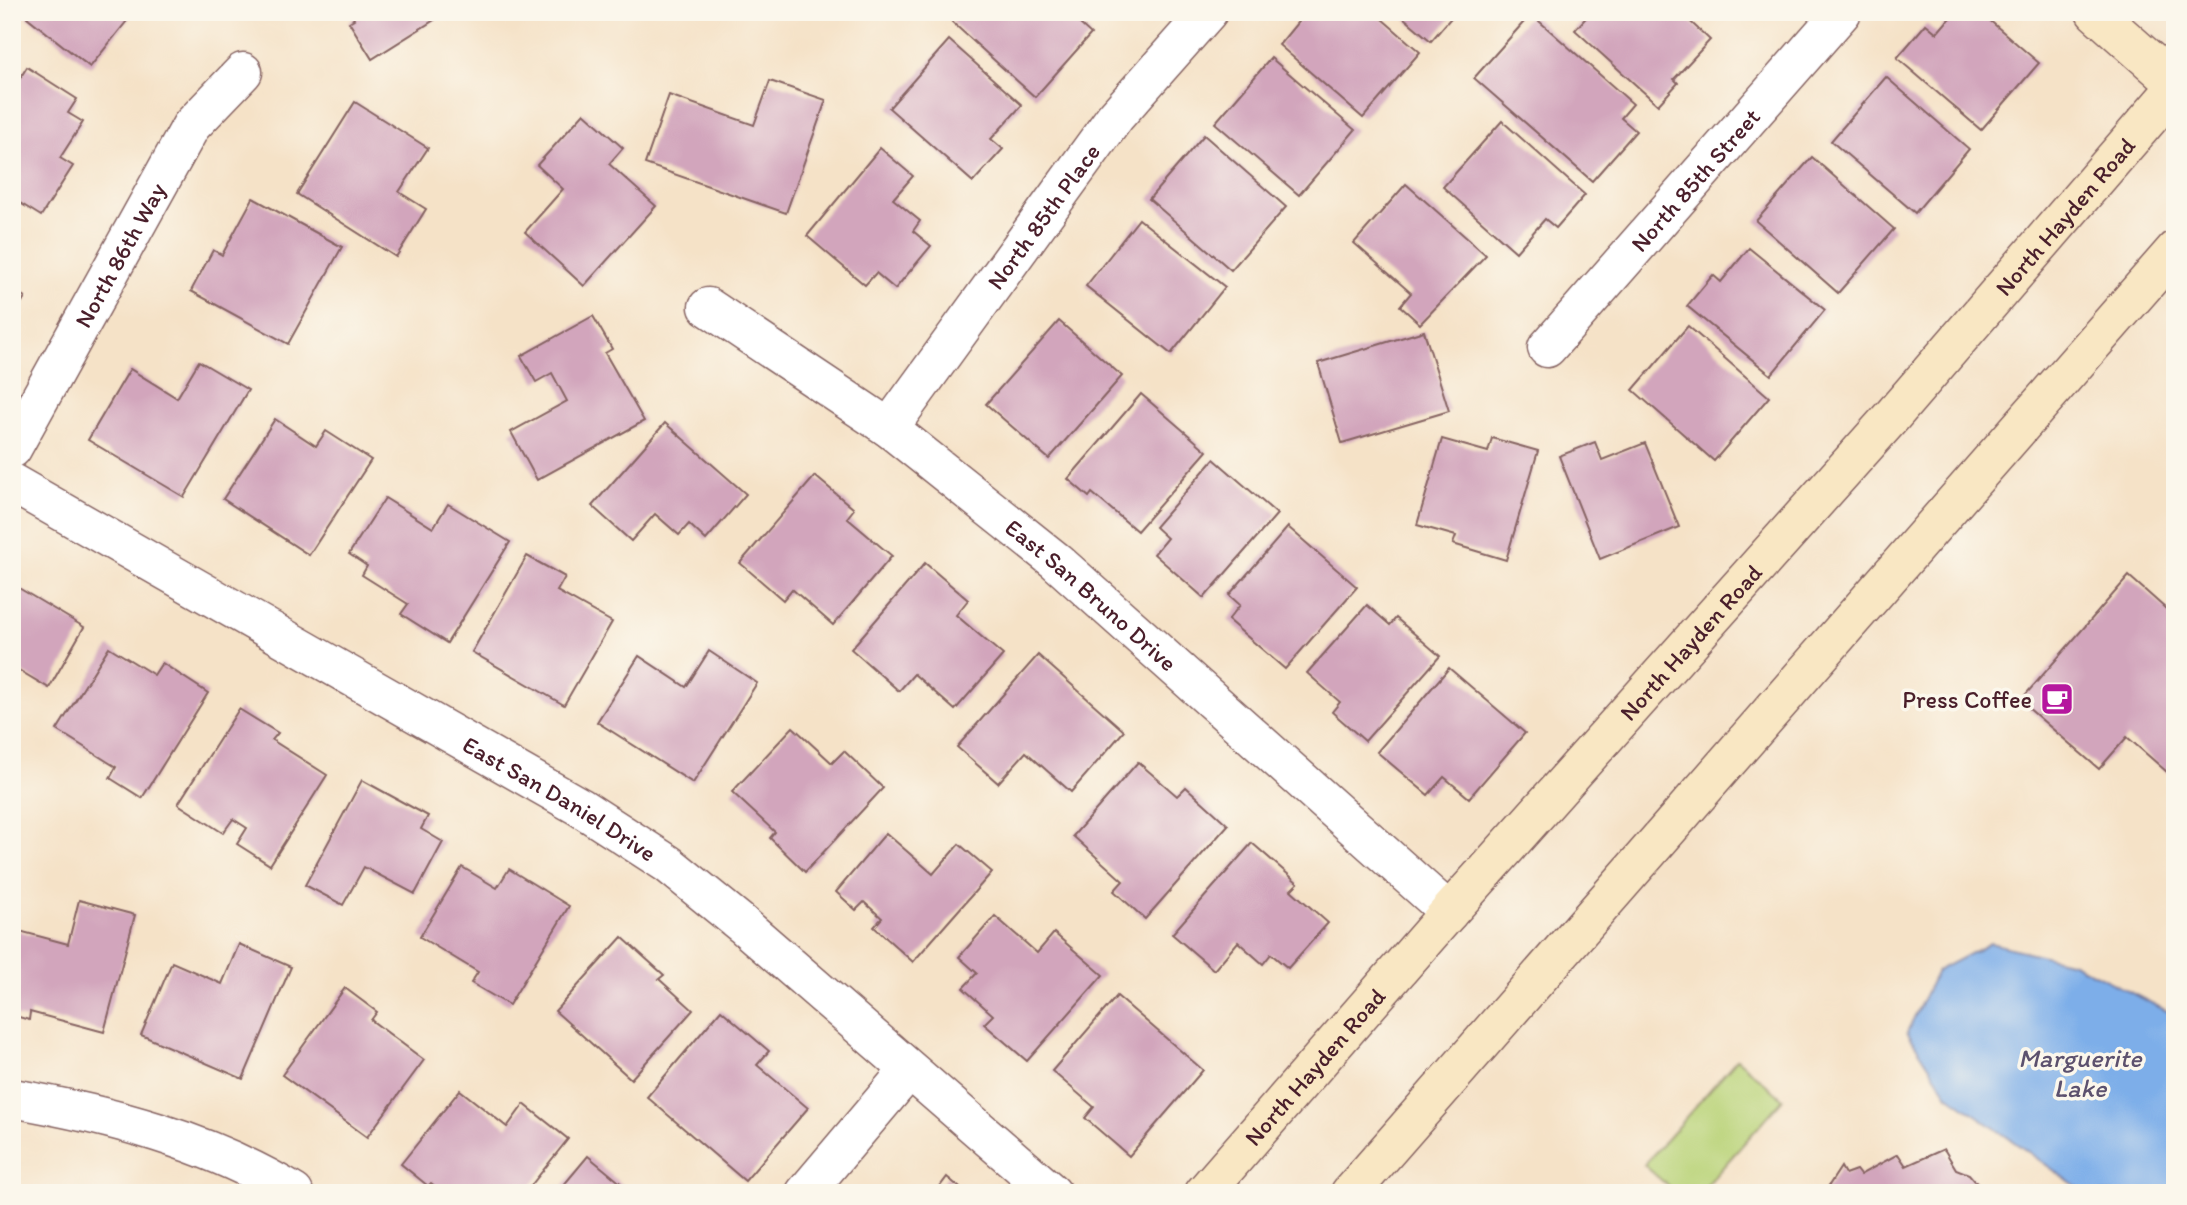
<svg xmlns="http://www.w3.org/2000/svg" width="2187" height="1205" viewBox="0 0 2187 1205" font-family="Itim,sans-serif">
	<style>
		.green { fill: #b9d378; stroke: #827952; stroke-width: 2 }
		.water { fill: #7daee9; stroke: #64668a; stroke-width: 2 }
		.building { fill: #d2a5bc }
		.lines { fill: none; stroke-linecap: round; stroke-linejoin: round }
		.street-casing { stroke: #866362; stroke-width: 41 }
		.secondary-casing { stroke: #866362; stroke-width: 41 }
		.street { stroke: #fff; stroke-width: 38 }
		.secondary { stroke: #f9e7c3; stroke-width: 38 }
		.labels { text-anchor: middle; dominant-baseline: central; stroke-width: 7; stroke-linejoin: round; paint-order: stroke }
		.street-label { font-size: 24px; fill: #4a1f2b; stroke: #fbf7ec }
		.poi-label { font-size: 24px; fill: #4a1f2b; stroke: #fbf7ec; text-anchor: end }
		.water-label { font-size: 26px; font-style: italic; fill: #5c516e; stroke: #fbf7ec }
	</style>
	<rect width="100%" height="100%" fill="#fbf7ec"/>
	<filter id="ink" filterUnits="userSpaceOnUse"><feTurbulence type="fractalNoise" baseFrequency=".0143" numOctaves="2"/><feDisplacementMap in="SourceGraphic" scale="14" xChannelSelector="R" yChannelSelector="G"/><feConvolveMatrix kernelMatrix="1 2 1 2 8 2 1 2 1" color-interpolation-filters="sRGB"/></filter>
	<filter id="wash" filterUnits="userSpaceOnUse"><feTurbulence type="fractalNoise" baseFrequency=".00686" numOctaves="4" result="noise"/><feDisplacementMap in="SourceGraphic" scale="28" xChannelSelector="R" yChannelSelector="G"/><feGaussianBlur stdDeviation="1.57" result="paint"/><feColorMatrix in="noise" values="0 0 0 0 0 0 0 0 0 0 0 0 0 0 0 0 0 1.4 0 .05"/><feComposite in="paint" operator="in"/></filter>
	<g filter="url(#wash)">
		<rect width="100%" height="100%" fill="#f5e2c7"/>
		<path class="green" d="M1737,1059L1783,1099L1700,1193H1676L1644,1165Z"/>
		<path class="water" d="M1990,943L2073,963L2175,1015V1193H2086L1948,1095L1907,1032L1937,971Z"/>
		<g id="blocks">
			<g class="building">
				<path d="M31,12H134L90,67L27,17Z"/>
				<path d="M350,12H441L442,15L372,59L349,22L354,19Z"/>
				<path d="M961,12H1067L1091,34L1035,97L952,22Z"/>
				<path d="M1306,12L1318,20L1325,12H1374L1420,52L1363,118L1279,45Z"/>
				<path d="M1397,12H1456L1431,41Z"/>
				<path d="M1591,12H1680L1710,40L1674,79L1678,83L1658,105L1575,30Z"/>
				<path d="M1955,12H1980L2039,63L1981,130L1897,58L1926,24L1937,33Z"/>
				<path d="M1531,14L1633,104L1621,118L1636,131L1592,181L1474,78Z"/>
				<path d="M949,40L1022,105L991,139L1003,149L973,182L889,108Z"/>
				<path d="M1271,58L1355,130L1299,195L1215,123Z"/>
				<path d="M27,67L77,99L68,113L83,122L60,158L73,166L41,216L12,198V91Z"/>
				<path d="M1886,77L1969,149L1915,213L1831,141Z"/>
				<path d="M770,81L826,100L786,213L645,164L669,95L754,125Z"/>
				<path d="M355,102L428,148L399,192L426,209L396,257L297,194Z"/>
				<path d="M584,113L623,148L609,164L656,206L584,286L525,232L563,189L537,165Z"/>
				<path d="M1502,121L1585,195L1556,228L1545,219L1516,252L1443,187Z"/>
				<path d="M1204,135L1286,207L1231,270L1149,199Z"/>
				<path d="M880,148L913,176L893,199L920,221L913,231L931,246L895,289L876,273L865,285L807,236Z"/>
				<path d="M1812,157L1894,229L1838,293L1756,221Z"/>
				<path d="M1406,184L1486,255L1420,324L1400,306L1411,293L1354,243Z"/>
				<path d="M253,198L342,247L288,344L191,291L213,250L222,255Z"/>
				<path d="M1139,219L1225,287L1171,354L1086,286Z"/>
				<path d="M1749,248L1825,310L1771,375L1687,306L1713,275L1721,282Z"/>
				<path d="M12,289L25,297L12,318Z"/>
				<path d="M593,316L612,349L605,353L644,421L537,480L511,432L567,401L552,373L536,382L521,356Z"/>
				<path d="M1059,321L1122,376L1049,459L986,404Z"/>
				<path d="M1688,326L1769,397L1714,461L1633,390Z"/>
				<path d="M1424,331L1449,411L1342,443L1318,363Z"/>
				<path d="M199,361L248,390L184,497L88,440L130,369L177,398Z"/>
				<path d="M1141,394L1207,451L1137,531L1092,493L1089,497L1068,479Z"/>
				<path d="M275,419L316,446L326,431L371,460L309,555L223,499Z"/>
				<path d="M665,423L746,494L706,540L689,524L679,535L655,514L631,541L592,506Z"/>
				<path d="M1492,438L1538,451L1506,560L1453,544L1456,536L1417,525L1442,439L1488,452Z"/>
				<path d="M1595,442L1602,460L1645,443L1679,527L1600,559L1559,456Z"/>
				<path d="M1214,459L1277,514L1204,598L1154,554L1167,538L1155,527Z"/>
				<path d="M815,476L854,509L847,518L892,556L833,625L792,589L783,600L740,563Z"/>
				<path d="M385,498L433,528L448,504L510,542L447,643L401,614L408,604L362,575L367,566L349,554Z"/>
				<path d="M1288,527L1357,587L1285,669L1228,620L1240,605L1229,595Z"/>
				<path d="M527,556L565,577L557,591L612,622L564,705L472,652Z"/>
				<path d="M925,563L968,600L956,615L1003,655L955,710L914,674L899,691L851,649Z"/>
				<path d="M2129,576L2175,617V779L2127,737L2099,769L2020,701Z"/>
				<path d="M12,584L84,627L49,688L12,666Z"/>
				<path d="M1367,605L1390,625L1396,618L1440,656L1365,741L1332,712L1340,702L1307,673Z"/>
				<path d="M109,647L154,675L162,663L208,693L142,798L110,778L116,767L57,730Z"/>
				<path d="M709,651L757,683L693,783L597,722L639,656L686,687Z"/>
				<path d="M1038,655L1124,731L1071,792L1026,752L998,783L957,747Z"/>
				<path d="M1449,668L1525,733L1469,798L1444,777L1428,795L1377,752Z"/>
				<path d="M239,709L278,733L272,740L327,775L270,865L237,844L247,828L233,819L223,833L178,804Z"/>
				<path d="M793,727L832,763L844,751L883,788L805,872L770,838L775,832L732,792Z"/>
				<path d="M1138,762L1177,796L1186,787L1228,825L1145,919L1114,891L1123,881L1073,836Z"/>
				<path d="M362,780L428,816L421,829L443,842L415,894L364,867L343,905L305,885Z"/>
				<path d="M886,833L933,874L959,844L992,872L913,962L874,927L882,918L864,902L856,910L836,892Z"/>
				<path d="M1252,843L1298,883L1291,890L1328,923L1288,968L1271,954L1263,964L1238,942L1214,970L1172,934Z"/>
				<path d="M462,867L497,888L509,869L569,906L509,1005L471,983L478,972L420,937Z"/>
				<path d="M79,900L135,915L104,1032L30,1012L29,1020L12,1015V929L68,944Z"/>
				<path d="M995,916L1037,953L1054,933L1103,975L1027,1061L984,1024L993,1015L963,988L977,973L959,957Z"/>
				<path d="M622,937L664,975L659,979L693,1010L631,1079L555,1011Z"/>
				<path d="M239,944L291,967L243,1079L141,1035L172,962L222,984Z"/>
				<path d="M345,988L377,1012L371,1020L424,1060L367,1137L282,1075Z"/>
				<path d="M1117,996L1203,1070L1129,1156L1085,1118L1094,1107L1052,1071Z"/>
				<path d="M721,1010L769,1051L757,1065L808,1108L745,1181L647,1097Z"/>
				<path d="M460,1090L507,1127L524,1104L568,1139L525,1193H444L431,1183L428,1186L401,1164Z"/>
				<path d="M1944,1149L1956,1169L1969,1174L1980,1187L1978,1193H1824L1841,1167L1845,1174L1856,1170L1860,1175L1898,1154L1906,1166Z"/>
				<path d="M588,1156L629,1190L626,1193H557Z"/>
				<path d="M947,1177L966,1193H935Z"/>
			</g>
		</g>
	</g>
	<g filter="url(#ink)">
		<use href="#blocks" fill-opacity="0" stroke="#866362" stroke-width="2"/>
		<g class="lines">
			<defs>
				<g id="street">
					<path id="s1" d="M708,307L889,428L1056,561L1449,912"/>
					<path id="s2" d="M1547,348L1842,12"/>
					<path id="s3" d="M889,428L1115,117L1208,12"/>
					<path id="s4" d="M12,449L191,126L243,72"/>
					<path id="s5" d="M12,483L580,807L668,864L743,925L1052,1193"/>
					<path d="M12,1098C110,1115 209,1141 294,1193"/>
					<path d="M805,1193L909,1070"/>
				</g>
				<g id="secondary">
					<path d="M2095,12L2175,83"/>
					<path id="s6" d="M1204,1193L1449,912L1894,414L2175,88"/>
					<path d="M1350,1193L2175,250"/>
				</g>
			</defs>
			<use href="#street" class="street-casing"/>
			<use href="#secondary" class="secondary-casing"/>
			<use href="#street" class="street"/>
			<use href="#secondary" class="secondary"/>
		</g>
	</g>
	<defs>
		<symbol id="cafe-square" viewBox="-11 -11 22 22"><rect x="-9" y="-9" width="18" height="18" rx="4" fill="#b5179e" stroke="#fbf7ec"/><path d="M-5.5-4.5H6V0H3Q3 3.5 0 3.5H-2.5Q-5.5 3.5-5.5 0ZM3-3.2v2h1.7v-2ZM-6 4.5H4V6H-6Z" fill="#fff"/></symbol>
	</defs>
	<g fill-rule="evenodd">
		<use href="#cafe-square" x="2038" y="680" width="38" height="38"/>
	</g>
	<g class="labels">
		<g class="street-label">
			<text stroke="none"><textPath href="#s2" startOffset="224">North 85th Street</textPath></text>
			<text stroke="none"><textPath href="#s3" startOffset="262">North 85th Place</textPath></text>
			<text stroke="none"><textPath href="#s6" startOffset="1302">North Hayden Road</textPath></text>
			<text stroke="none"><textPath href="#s4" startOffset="222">North 86th Way</textPath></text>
			<text stroke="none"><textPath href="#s1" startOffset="480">East San Bruno Drive</textPath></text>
			<text stroke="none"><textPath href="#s6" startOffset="735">North Hayden Road</textPath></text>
			<text stroke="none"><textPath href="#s5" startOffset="632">East San Daniel Drive</textPath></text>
			<text stroke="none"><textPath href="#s6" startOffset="168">North Hayden Road</textPath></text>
		</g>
		<g class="poi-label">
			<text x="2032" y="699">Press Coffee</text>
		</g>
		<g class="water-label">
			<text x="2080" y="1058">Marguerite<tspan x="2080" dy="30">Lake</tspan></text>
		</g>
	</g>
	<rect width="2187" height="1205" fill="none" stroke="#fbf7ec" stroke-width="42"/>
</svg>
